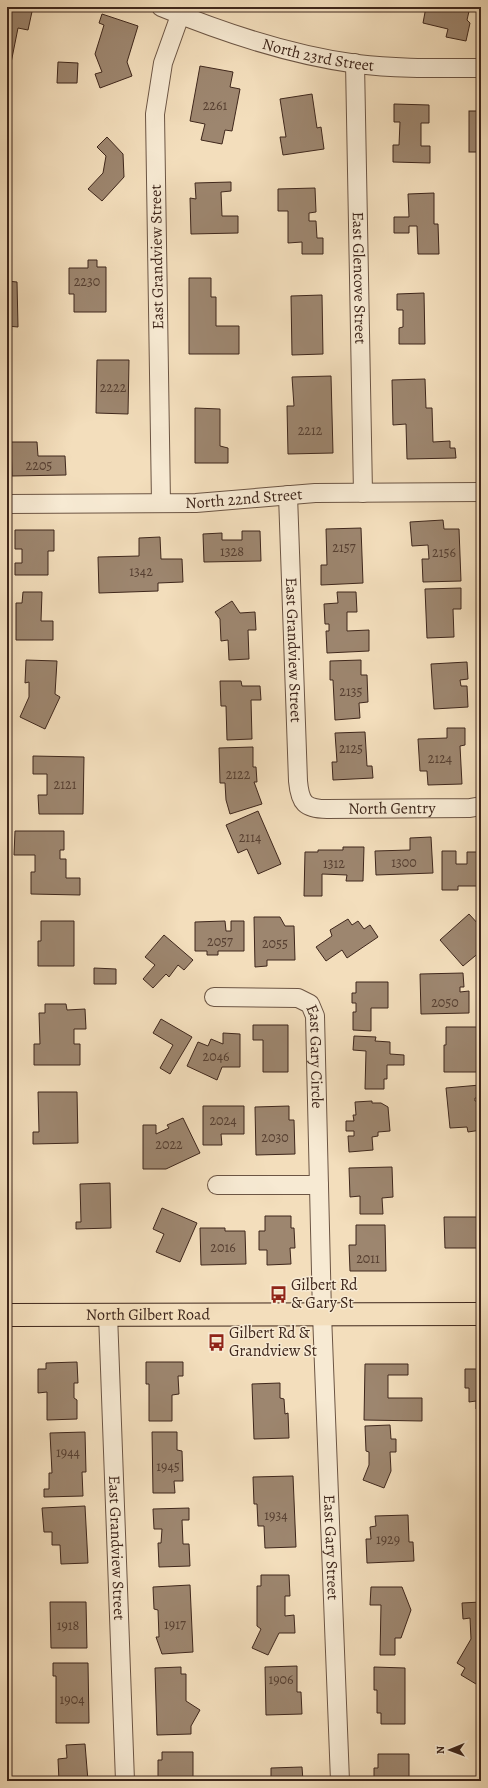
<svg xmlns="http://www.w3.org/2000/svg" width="488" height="1788" viewBox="0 0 488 1788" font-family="Alegreya,serif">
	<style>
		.building { fill: #9d866f; stroke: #3f271c }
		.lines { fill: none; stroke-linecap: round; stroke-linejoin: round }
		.minor-casing { stroke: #6c5544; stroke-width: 20 }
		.major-casing { stroke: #3f271c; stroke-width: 24 }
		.minor { stroke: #f7ead3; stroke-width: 18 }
		.major { stroke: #f3debc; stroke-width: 22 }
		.labels { text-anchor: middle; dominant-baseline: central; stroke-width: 3; stroke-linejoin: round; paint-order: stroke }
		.number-label { font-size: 14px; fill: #563f31 }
		.street-label { font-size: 16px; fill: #3f271c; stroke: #f7ead3 }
		.poi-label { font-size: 16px; fill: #3f271c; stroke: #f7ead3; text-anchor: start }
	</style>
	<rect width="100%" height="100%" fill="#f3debc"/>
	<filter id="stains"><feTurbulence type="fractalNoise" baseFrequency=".005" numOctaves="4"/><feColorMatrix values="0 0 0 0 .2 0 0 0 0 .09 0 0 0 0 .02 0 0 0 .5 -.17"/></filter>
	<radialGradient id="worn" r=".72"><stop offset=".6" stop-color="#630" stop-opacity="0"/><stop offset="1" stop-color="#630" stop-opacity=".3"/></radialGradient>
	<g class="building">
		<path d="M7,7H33L28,30L18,28L11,63L7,62Z"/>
		<path d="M426,7H470L467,20L470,23L466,41L446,37L448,29L423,23Z"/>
		<path d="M102,14L138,26L127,62L132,76L100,88L95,74L102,72L95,54L104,25L99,23Z"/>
		<path d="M58,62L78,63L77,83H57Z"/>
		<path d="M200,66L233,72L230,87L240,89L232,131L225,130L222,144L201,140L205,124L190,121Z"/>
		<path d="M312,94L317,128L321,127L324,149L283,155L280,137H286L280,99Z"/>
		<path d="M394,104L429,105V123H421V146H430V163L393,162V145H399L400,122H394Z"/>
		<rect x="469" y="111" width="12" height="41"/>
		<path d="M107,137L123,154L124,177L102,201L88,189L103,173L106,156L97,147Z"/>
		<path d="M231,182V191L221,192L222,216H238V233L191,234L190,198L196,199L195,183Z"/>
		<path d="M315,188L316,212L309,213V221H316L317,238H323V254H302V242L288,243V211H278V189Z"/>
		<path d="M434,193V224H438L439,254H418L417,226H409V233H394V217H409L408,194Z"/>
		<path d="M9,212L11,238H7V213Z"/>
		<path d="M88,260H97V267H106V312H74V294H69V268H88Z"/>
		<path d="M189,278H211V297H216V326H239V354H189Z"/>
		<path d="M7,281L17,282L18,327L7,326Z"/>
		<path d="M424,293L425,344H399V328L403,327V310H397V294Z"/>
		<path d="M322,295L323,354L292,355L291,296Z"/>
		<path d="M97,360H129L128,414L96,413Z"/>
		<path d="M331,376L333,453L288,454L287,406H294L292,377Z"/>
		<path d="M425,379L426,408H432L433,442L450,441V448H455L456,458L407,459L406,424L393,425L392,380Z"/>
		<path d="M195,408L220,409V446L228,448V463H195Z"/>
		<path d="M11,442H37L38,456H65L66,475L12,476Z"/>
		<path d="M443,520L444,529H459L461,581L423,582L422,559H429L428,545L412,546L410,522Z"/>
		<path d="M361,528L363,583L321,585V565H327L326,529Z"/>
		<path d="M15,530H54V551H48V575H15V563H22V549H15Z"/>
		<path d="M242,531H260L261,561L204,562L203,534L222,533V540H242Z"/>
		<path d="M160,537L161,559H182L183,582L158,583V591L99,593L98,557L139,556V538Z"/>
		<path d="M461,588V609H453L454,637L427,638L425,589Z"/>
		<path d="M23,592H42L41,621H53V640H16V603H22Z"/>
		<path d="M337,592H356L357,612H347V631L369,630V651L327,653L326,631H329V624H325L324,604L338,603Z"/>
		<path d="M232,601L240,613L255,612L256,630H248L249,659L229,660L228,640L221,641L220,619L215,612Z"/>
		<path d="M26,660L57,661L55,694L60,697L45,729L20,717L29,697V682L25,683Z"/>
		<path d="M361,660V675H367L368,702L359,703L360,718L335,720L333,680H330V661Z"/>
		<path d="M467,662L468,679L460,680L461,686H467L468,707L434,709L431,664Z"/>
		<path d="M220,681H241L242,686H260L261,700H251L252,739L227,740L226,706H221Z"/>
		<path d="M447,728H465V745L460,746L462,784L428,785L427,771H420L418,739L447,738Z"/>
		<path d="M365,732L367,766H372L373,778L333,780L332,762H337L335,733Z"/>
		<path d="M253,747V767H256L257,782H254L262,804L230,814L226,800L225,783H220L219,748Z"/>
		<path d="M33,756L84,757L83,814H39L38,795H47V774H33Z"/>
		<path d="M258,811L281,864L258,874L247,849L238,853L226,825Z"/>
		<path d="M15,831H64V850H60V859H66V878H80V895L31,894V872H35V855H14Z"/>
		<path d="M431,837L433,873L376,875L375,851L410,850V838Z"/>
		<path d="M343,847H364L363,881H346L347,875L322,874V896H304L305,852H318V850H343Z"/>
		<path d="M442,851H456V864H467V852H477V859H481V886H458V890H442Z"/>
		<path d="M469,914L480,926L481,925V951L463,966L440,940Z"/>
		<path d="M254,917H280L285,926H294L295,960H267V966L255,967Z"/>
		<path d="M348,919L352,925L358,921L364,929L370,925L378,937L347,958L342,950L326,961L316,947L332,936L330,930Z"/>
		<path d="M41,921H74V966H38V941H41Z"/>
		<path d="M225,921L226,931H231V921H244V951H218V955H207V951H195V922Z"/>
		<path d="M164,935L193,960L184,970L178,965L169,977L166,974L153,988L143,979L155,965L145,957Z"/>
		<path d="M94,968L116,969V984H94Z"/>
		<path d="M463,973L464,987H460V992L469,991V1013L421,1014L420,974Z"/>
		<path d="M356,982H388V1008H371V1031L353,1030V1012H356V1003H352V993H356Z"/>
		<path d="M45,1004H66L67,1010L85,1009L86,1029H74V1044H80V1065H34V1044H40L39,1013H45Z"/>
		<path d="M161,1019L192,1037L170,1074L160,1068L173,1045L153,1033Z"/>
		<path d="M253,1025H288V1072H263V1040H253Z"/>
		<path d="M446,1027H481V1072H444V1045H446Z"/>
		<path d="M223,1033L240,1034V1067H222L217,1080L187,1066L198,1042L208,1046L211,1039L223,1044Z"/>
		<path d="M354,1036L376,1037L375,1041L390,1042V1054L404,1055V1065H387V1079H384V1089H365L366,1051L353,1050Z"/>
		<path d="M480,1085L481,1098H475V1101H479L481,1130L468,1132L467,1127L450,1128L446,1088Z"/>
		<path d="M38,1092H77L78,1143L33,1144V1132H39Z"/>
		<path d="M372,1101V1103H381L388,1107L390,1131L378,1132V1136L372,1137L373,1150L349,1152L348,1136H354V1131H346V1121H354L353,1115H356L355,1102Z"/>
		<path d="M203,1106H244V1134H221L222,1145H203Z"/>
		<path d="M289,1106V1120H294L295,1154L256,1155L255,1107Z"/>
		<path d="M183,1118L200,1153L166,1169H143V1125H156V1134L169,1128L167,1125Z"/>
		<path d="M392,1167L393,1197L382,1198L383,1214H360V1196L350,1197L349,1168Z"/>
		<path d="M110,1183L111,1228L76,1229V1222H81L80,1184Z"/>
		<path d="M162,1208L197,1223L180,1262L156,1252L164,1234L153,1229Z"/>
		<path d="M265,1216H291V1228H294L295,1248H290L291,1264L267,1265V1250H259V1231H265Z"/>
		<path d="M444,1217H481V1248H445Z"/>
		<path d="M356,1225H385L386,1271H350L349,1245H356Z"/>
		<path d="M200,1228H225V1231H245L246,1264L201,1265Z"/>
		<path d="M77,1362L78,1383H74V1398L77,1400V1419L47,1420V1392L38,1393V1369H46V1363Z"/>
		<path d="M146,1362H183V1376H178L179,1394L172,1395V1421H149V1384H146Z"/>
		<path d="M365,1364H408V1375H388V1398H422V1421L364,1420Z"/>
		<path d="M465,1369H481V1409H476V1401L469,1402V1388H465Z"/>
		<path d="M280,1383V1398L284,1399L285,1414L288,1413L289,1438L254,1439L252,1384Z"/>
		<path d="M390,1425L391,1439H396V1452H390L391,1471L384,1488L363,1480L369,1465V1452L366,1451L365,1426Z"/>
		<path d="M480,1431H481V1486Z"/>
		<path d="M85,1432L86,1472H82L83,1496L44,1497V1489H49V1473H52L50,1433Z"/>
		<path d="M152,1432H177V1450L182,1451L183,1481H174L175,1493H153Z"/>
		<path d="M293,1476L296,1547L265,1548L264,1526H258L257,1504H254L253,1477Z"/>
		<path d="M85,1506L88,1563L61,1564L60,1545H52V1532H44L42,1508Z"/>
		<path d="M189,1508V1520H182L183,1544H189L190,1566L159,1567L158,1543H161L162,1529H154L153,1509Z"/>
		<path d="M408,1515L409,1542H413L414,1561L367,1563L366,1539H371L370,1527L376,1526L375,1516Z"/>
		<path d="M477,1528H481V1560H478Z"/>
		<path d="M261,1575H289L290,1596H285V1616L294,1615L295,1633H279L268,1655L252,1648L261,1629L257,1626V1586H261Z"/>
		<path d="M190,1585L193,1652L162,1654L156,1637H159L158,1610L154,1609L153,1587Z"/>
		<path d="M371,1587H402L411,1610L401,1638H395V1655H380L381,1605H370Z"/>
		<path d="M50,1602H86L87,1648H51Z"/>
		<path d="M481,1602V1687L461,1675L465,1668L457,1663L471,1639L470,1618L463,1619L462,1603Z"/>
		<path d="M53,1663H88L89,1723H56V1676H53Z"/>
		<path d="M297,1666V1692H301L302,1714L266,1715L265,1667Z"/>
		<path d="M181,1667V1674H186V1701L200,1710L191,1726V1734L157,1735L155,1668Z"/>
		<path d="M374,1667L405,1668V1724H381V1713H377V1690H374Z"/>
		<path d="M85,1744L88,1781H59L58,1759L67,1758L66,1745Z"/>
		<path d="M162,1752H193V1781H158V1760H162Z"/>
		<path d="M378,1754H409V1781H374V1768H378Z"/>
		<path d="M302,1767L303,1781H271V1768Z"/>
	</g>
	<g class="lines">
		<defs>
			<g id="minor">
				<path id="s1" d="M161,7C224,33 289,55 357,64C398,69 439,68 481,68"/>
				<path id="s2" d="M355,63L363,493"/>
				<path id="s3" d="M288,495L298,781C300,803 305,809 327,809L470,808L481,806"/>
				<path d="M161,503L155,114L163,63L183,7"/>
				<path id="s4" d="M7,504L196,503L315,493L481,492"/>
				<path id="s5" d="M214,997L298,998L310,1004L315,1016L322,1314L340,1781"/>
				<path d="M217,1185H319"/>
				<path id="s6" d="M108,1314L125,1781"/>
			</g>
			<g id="major">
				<path id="s7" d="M7,1315L481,1314"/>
			</g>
		</defs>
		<use href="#minor" class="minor-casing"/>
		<use href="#major" class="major-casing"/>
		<use href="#minor" class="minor"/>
		<use href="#major" class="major"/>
	</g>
	<defs>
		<symbol id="bus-bare" viewBox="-9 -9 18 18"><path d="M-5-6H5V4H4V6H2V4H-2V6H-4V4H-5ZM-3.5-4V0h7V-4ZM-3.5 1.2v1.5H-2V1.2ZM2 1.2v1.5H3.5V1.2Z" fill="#8f2418" stroke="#f7ead3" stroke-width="2.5" paint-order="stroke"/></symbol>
	</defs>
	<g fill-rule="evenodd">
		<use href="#bus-bare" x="266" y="1282" width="25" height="25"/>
		<use href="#bus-bare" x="204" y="1330" width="25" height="25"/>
	</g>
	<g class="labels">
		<g class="number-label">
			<text x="215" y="105">2261</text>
			<text x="87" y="281">2230</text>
			<text x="113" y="387">2222</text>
			<text x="310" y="430">2212</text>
			<text x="39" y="465">2205</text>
			<text x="344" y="547">2157</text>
			<text x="232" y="551">1328</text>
			<text x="444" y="552">2156</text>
			<text x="141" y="571">1342</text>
			<text x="351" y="691">2135</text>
			<text x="351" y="748">2125</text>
			<text x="440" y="758">2124</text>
			<text x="238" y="774">2122</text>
			<text x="65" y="784">2121</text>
			<text x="250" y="837">2114</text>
			<text x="404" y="862">1300</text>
			<text x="334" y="863">1312</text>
			<text x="220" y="941">2057</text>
			<text x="275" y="943">2055</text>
			<text x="445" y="1002">2050</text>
			<text x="216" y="1056">2046</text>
			<text x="223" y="1120">2024</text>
			<text x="275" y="1137">2030</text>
			<text x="169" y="1144">2022</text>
			<text x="223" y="1247">2016</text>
			<text x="368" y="1258">2011</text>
			<text x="68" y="1452">1944</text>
			<text x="168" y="1466">1945</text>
			<text x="276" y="1515">1934</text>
			<text x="388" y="1539">1929</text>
			<text x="175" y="1624">1917</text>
			<text x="68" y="1625">1918</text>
			<text x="281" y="1679">1906</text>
			<text x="72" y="1699">1904</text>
		</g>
		<g class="street-label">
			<text stroke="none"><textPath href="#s1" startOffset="165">North 23rd Street</textPath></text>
			<text transform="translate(157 257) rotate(-91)">East Grandview Street</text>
			<text stroke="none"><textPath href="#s2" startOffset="215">East Glencove Street</textPath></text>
			<text stroke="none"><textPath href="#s4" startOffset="237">North 22nd Street</textPath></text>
			<text stroke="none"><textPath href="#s3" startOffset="155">East Grandview Street</textPath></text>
			<text stroke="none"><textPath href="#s3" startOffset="398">North Gentry</textPath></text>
			<text stroke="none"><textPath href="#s5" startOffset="151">East Gary Circle</textPath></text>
			<text stroke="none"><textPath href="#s7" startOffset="141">North Gilbert Road</textPath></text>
			<text stroke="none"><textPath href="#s6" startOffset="234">East Grandview Street</textPath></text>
			<text stroke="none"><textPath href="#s5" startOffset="642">East Gary Street</textPath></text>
		</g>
		<g class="poi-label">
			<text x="291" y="1285">Gilbert Rd<tspan x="291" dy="18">&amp; Gary St</tspan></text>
			<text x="229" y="1333">Gilbert Rd &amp;<tspan x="229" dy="18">Grandview St</tspan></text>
		</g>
	</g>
	<rect width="488" height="1788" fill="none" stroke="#f3debc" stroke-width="24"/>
	<rect x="8" y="8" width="472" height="1772" fill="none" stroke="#3f271c" stroke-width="2"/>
	<rect x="12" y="12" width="464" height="1764" fill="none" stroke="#3f271c"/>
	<g transform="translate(450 1750) rotate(269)" stroke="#f7ead3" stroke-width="3" paint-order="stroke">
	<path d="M0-3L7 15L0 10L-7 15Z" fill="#3f271c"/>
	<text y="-6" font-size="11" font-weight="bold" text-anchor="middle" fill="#3f271c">N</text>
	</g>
	<rect width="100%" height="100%" filter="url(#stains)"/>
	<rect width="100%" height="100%" fill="url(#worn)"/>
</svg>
